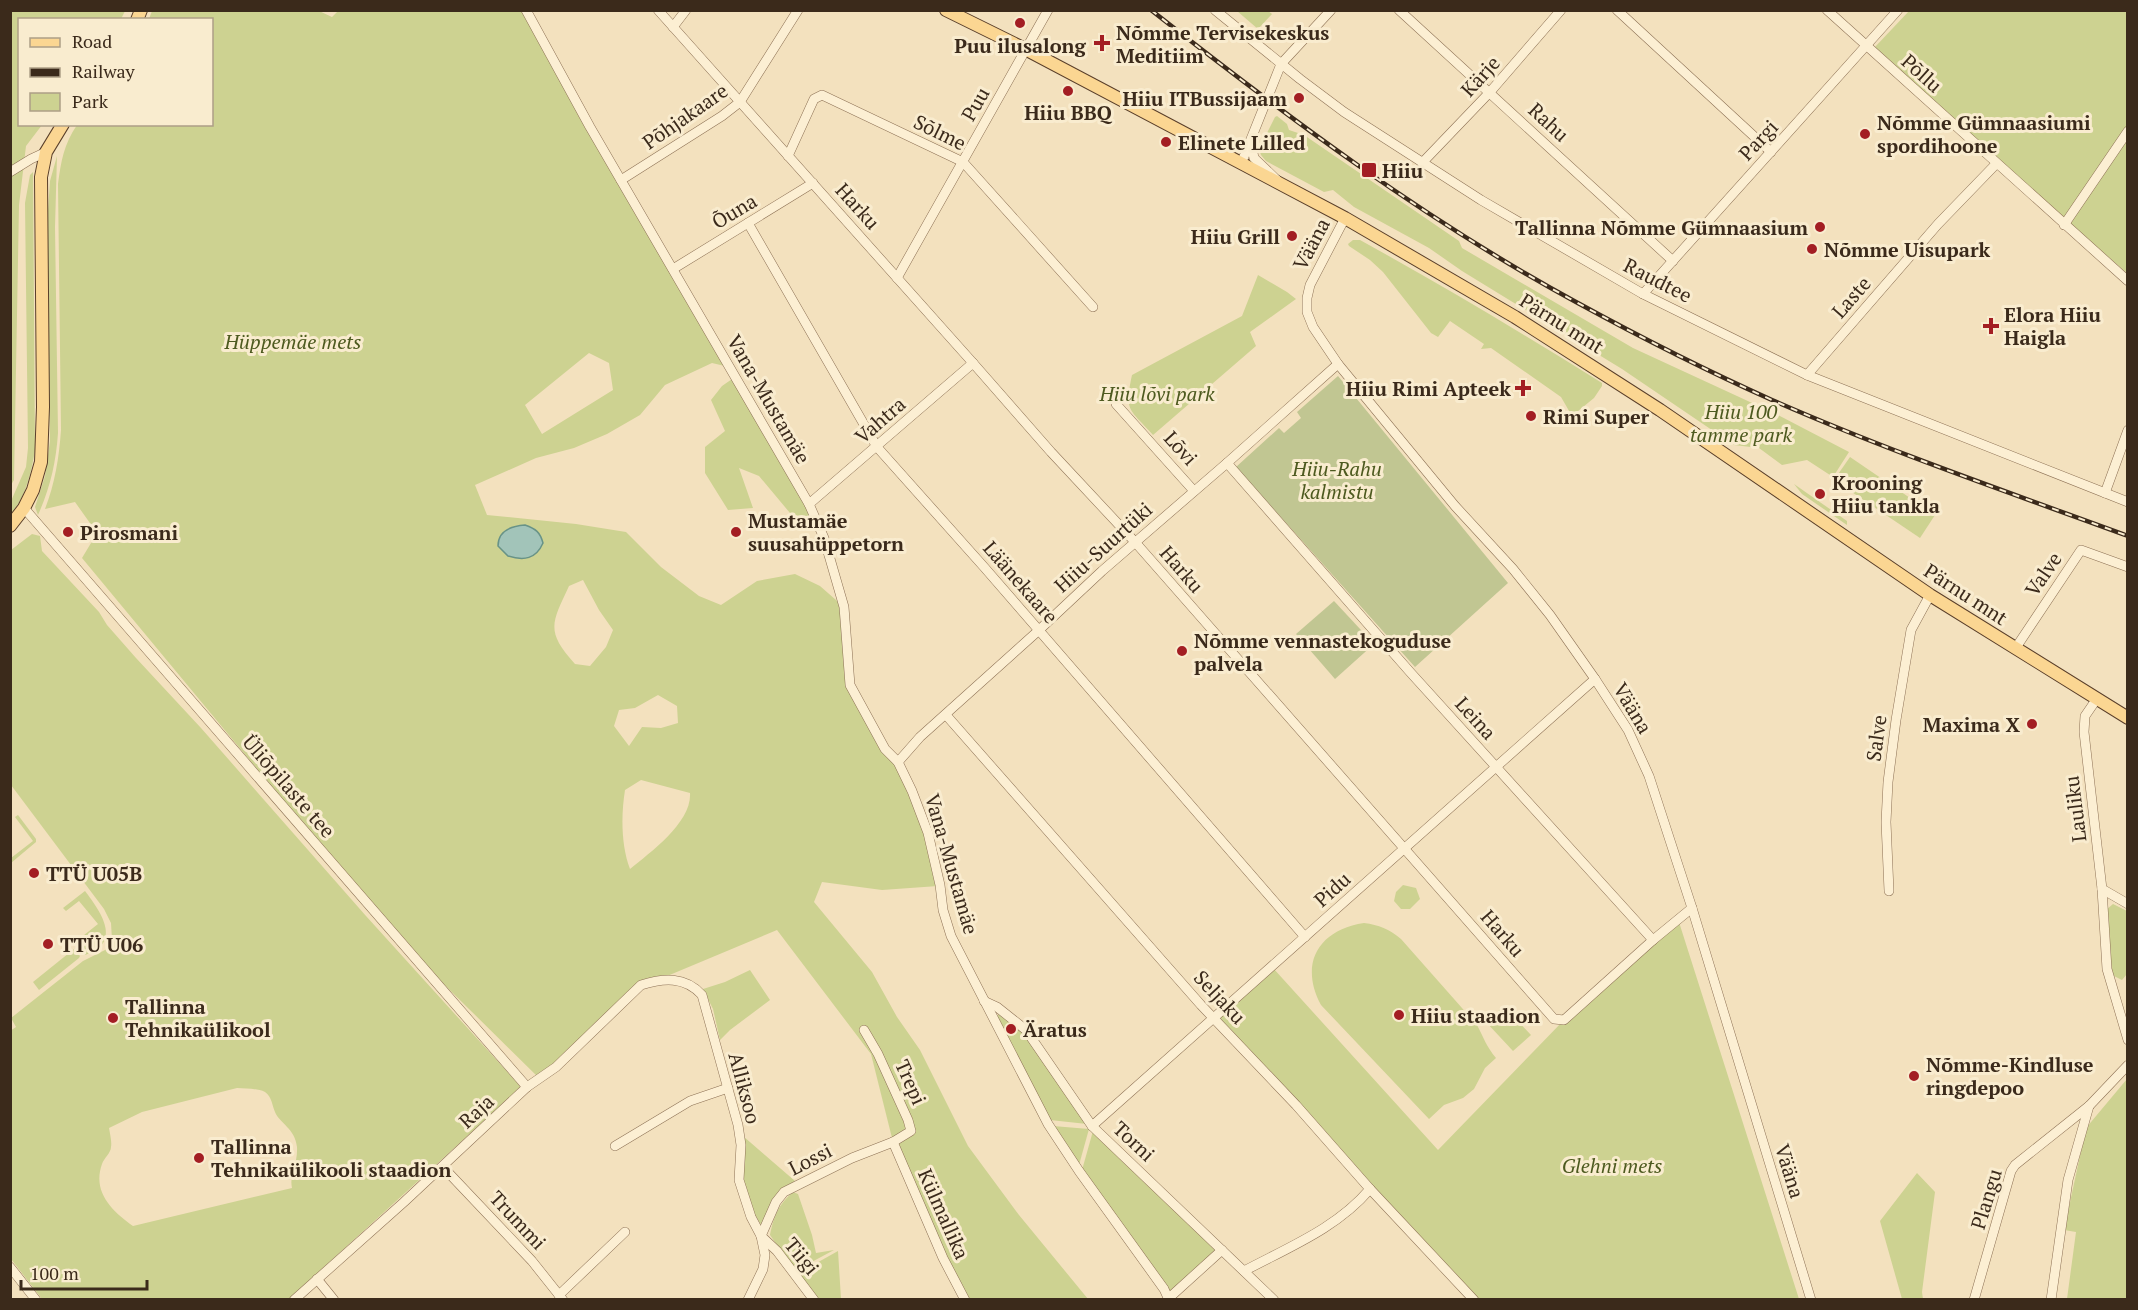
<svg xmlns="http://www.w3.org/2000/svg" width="2138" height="1310" viewBox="0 0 2138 1310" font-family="'PT Serif',serif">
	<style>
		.green { fill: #cdd291; fill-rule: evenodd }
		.cemetery { fill: #c1c692 }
		.water { fill: #a2c4b9; stroke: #689387; stroke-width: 1.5 }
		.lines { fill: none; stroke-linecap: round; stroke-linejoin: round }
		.minor-casing { stroke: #8d7155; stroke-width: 10 }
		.major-casing { stroke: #5a3f2a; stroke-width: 14 }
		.minor { stroke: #fcefd3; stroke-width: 9 }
		.major { stroke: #fbd692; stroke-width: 12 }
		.rail-casing { stroke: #3b2a1b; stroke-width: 4.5 }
		.rail { stroke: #f9eccf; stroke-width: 2; stroke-dasharray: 7; stroke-linecap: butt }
		.poi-dot { fill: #a31e23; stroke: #f9eccf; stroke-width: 2 }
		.labels { text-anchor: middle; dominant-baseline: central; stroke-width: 6; stroke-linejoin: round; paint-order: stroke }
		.poi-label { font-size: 20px; font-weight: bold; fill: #3b2a1b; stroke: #f9eccf; text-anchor: start }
		.street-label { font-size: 20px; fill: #3b2a1b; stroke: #f9eccf }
		.park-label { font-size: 20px; font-style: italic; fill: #4d5a1f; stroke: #f9eccf }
	</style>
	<rect width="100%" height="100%" fill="#f3e1be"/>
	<g class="green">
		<path d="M317,10L332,17L339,10L526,11L729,367L712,363L665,385L640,415L607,434L574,448L536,458L475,485L487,515L576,524L626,532L661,567L699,596L721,605L757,581L795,574L820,586L844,607L850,685L913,793L938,886L882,890L822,882L814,902L872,972L897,1017L920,1050L968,1146L1019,1215L1088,1299H966L893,1142L871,1054L777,930L660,979L641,985L540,1079L398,939L82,558L97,533L75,502L45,509C55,483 59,458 61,430L58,184C61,161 64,144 77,125L212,124V20L149,19L152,11ZM589,353L609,363L613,390L542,434L525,405ZM583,580L599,610L613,630L606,647L590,666L575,664C545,631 552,623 569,586ZM658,695L677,706L678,723L661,728L642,727L629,746L614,726L619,710L635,708ZM641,780L690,793C692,822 651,852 630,869C621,845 621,815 625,790Z"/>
		<path d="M11,11H125L121,19L20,20V124L42,125L26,146L19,205L14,480L11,485Z"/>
		<path d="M1237,11H1268L1272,14L1258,29Z"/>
		<path d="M1909,11H2127V273L2069,223L1875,47Z"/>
		<path d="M1277,116L1287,124L1289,130L1304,135L1459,241L1462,248L1633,348L1776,414L1849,452L1833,477L1807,460L1782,465L1759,448L1734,445L1622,369L1462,271L1429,248L1354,207L1333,190L1324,192L1266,161L1261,155L1259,149L1275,117Z"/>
		<path d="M57,156L55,227L58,433C56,463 50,488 38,515L35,507L45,476L50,441L47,225L50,181Z"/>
		<path d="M33,172L35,450C31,474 26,495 11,515V501L26,467L28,448L25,203L30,175Z"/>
		<path d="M1353,240H1360L1369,245C1447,288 1525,335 1602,383V386L1594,398L1572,416L1561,397L1491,348L1481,349L1484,344L1450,321L1438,337L1431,333L1383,272L1370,260L1349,246L1348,244Z"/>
		<path d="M1258,275L1287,292L1296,299L1250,332L1256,346L1153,435C1129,408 1124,412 1132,375L1242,316Z"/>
		<path d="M735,377L819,527L790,513L759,476L739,468L753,508L728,510L705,473V447L725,431L711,400L722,386Z"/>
		<path d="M1850,457L1935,515L1920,538L1834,480Z"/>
		<path d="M1794,484L1847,521V525L1802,494Z"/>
		<path d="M32,534L40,536L42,551L99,612L107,625L136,658L201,728L366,916L521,1087L289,1299H42L11,1259L10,1031L16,1027L11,1018L83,961L107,949L112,940L111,923L104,909L11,785V550ZM237,1088C246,1089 257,1088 265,1092C272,1097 272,1105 275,1112C280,1124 295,1128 297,1147C298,1164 289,1175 292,1188L133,1226C112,1211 92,1192 102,1164C104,1158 111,1153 111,1147C112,1142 110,1134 109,1128L142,1112Z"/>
		<path d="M18,815L36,839V842L11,863V858L33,841L15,817Z"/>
		<path d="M1403,885L1416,888L1420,899L1410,909H1401L1394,901L1396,892Z"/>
		<path d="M85,891C101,912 123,943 85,955L74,943L98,924L79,901L66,911L63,908Z"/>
		<path d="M2113,904L2127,911V974L2122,980L2114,976L2111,969L2106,910Z"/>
		<path d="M1678,919L1799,1299H1474L1214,1017L1273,968L1438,1150L1564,1020Z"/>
		<path d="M1364,923C1379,925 1389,929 1401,939L1477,1025C1484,1038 1486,1046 1496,1058L1485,1068L1474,1089L1463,1098L1444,1105L1429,1119L1321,1005C1299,964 1318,930 1364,923Z"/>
		<path d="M74,949L80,956L79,958L39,990L33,982Z"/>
		<path d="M750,970L770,1000L730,1030L720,1040L713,1009L703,989L725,982Z"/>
		<path d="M1504,1006L1531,1035L1513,1051L1486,1022Z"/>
		<path d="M998,1014L1024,1033L1087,1124L1050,1120L998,1017Z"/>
		<path d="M2127,1079V1299H2067L2076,1232L2064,1230L2086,1128Z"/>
		<path d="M1053,1126L1089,1129L1079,1165Z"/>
		<path d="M1093,1131L1218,1250L1171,1291L1168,1290L1082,1170Z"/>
		<path d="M743,1136L795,1181L789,1185L761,1225C740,1188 742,1177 743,1136Z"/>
		<path d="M1917,1173L1935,1192L1922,1292L1923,1299H1902L1880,1221Z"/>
		<path d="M793,1192L798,1194L812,1235L816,1253L834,1250L795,1271L770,1235C774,1216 778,1205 793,1192Z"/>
		<path d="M838,1251L841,1299H816L797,1274Z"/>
	</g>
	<g class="cemetery">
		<path d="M1338,376L1508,583L1415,667L1236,467L1279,428L1284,433L1301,418L1297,412Z"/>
		<path d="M1334,601L1374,644L1335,679L1296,634Z"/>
	</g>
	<path class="water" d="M525,525C536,529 540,532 543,543C536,559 524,561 508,556L498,546C498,530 512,526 525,525Z"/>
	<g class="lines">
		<defs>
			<g id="minor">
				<path d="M526,10L590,127L809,504L824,538L844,607L850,685L885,749L898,762L912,791L928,833L940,885L943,910L951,936L1048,1124L1079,1171L1164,1289L1169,1300"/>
				<path d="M658,10L973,363L1051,452L1135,542L1554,1019L1564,1020L1653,940L1692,908"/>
				<path d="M1215,10L1300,79L1344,112L1481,200L1643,294L1807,375L2128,502"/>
				<path d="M1399,10L1673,261"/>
				<path d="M1617,10L1771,152"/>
				<path d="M1827,10L2128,281"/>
				<path d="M673,27L686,10"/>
				<path d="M1251,143L1254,158L1278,181"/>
				<path d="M788,156L814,99L822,95L963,162L1093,307"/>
				<path d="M1422,163L1490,92L1561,10"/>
				<path d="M1241,164L1281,64L1331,10"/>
				<path d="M10,172L31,159L46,152"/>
				<path d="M621,180L722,116L740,102L798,10"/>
				<path d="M1345,218L1310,285L1307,298V312L1313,327L1338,364L1455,506L1513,569L1550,615L1595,679L1628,730L1649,776L1692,908L1811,1300"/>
				<path d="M748,223L877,447L984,567L1305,937"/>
				<path d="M2064,225L2128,131"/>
				<path d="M673,269L813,183"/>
				<path d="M897,278L1048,10"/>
				<path d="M1643,294L1898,10"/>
				<path d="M1807,375L1938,224L1996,164"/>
				<path d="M1116,404L1194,491"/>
				<path d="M1227,463L1410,672L1653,940"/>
				<path d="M2105,493L2128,430"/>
				<path d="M809,504L973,363"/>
				<path d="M24,508L527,1087"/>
				<path d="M2015,649L2081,550L2128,567"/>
				<path d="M2096,700L2085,716L2084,732L2102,889L2128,904"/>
				<path d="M946,715L1201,1005L1296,1105L1370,1189L1474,1300"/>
				<path d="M898,762L920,737L1038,631L1102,571L1227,463L1338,364"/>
				<path d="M2102,889L2107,969L2128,1040"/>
				<path d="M1889,891L1886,822L1888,782L1896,720L1911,630L1930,595"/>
				<path d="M984,1001L997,1007L1026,1030L1092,1126L1274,1300"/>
				<path d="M1092,1126L1595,679"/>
				<path d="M893,1142L943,1258L965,1300"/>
				<path d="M615,1146L690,1101L728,1088"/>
				<path d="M443,1167L532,1261L563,1300"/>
				<path d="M10,1267L36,1300"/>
				<path d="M1244,1271C1289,1247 1337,1228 1370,1189"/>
				<path d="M317,1279L334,1300"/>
				<path d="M559,1295L625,1232"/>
				<path d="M1169,1298L1222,1250"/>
				<path d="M294,1300L404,1202L527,1087L556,1067L641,985C663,978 685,976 702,995L738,1125L741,1145L739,1180L751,1217L761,1236L777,1251L814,1300"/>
				<path d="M748,1300L763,1269L765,1255L761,1236L776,1202L784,1192L852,1158L893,1142L911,1131L908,1120L878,1054L864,1030"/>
				<path d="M1974,1300L2011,1171L2015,1165L2089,1106L2128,1065"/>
				<path d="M2051,1300L2068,1180L2089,1106"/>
			</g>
			<g id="major">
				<path d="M946,10L1027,50L1345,218L1515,317L1660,410L1930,595L2128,718"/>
				<path d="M137,20L141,10"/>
				<path d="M10,526L24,508L33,490L41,462L43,407L41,177L46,152L63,124"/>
			</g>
		</defs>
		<use href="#minor" class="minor-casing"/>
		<use href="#major" class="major-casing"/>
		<use href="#minor" class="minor"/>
		<use href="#major" class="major"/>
		<defs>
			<path id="rail" d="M1151,10C1286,116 1425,220 1576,302C1640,337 1705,370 1772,400C1888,451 2008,492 2128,536"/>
		</defs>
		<use href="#rail" class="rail-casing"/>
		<use href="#rail" class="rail"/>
	</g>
	<g class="poi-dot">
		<circle cx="1020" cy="23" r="6"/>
		<path d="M1099 34h6v6h6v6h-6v6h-6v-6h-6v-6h6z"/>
		<circle cx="1068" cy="91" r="6"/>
		<circle cx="1299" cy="98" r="6"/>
		<circle cx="1865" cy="134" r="6"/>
		<circle cx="1166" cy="142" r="6"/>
		<rect x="1361" y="162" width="16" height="16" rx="3"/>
		<circle cx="1820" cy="227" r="6"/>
		<circle cx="1292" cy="236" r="6"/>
		<circle cx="1812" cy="249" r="6"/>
		<path d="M1988 317h6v6h6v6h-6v6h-6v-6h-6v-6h6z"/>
		<path d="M1520 379h6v6h6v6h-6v6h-6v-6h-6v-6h6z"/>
		<circle cx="1531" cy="416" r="6"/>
		<circle cx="1820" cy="494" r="6"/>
		<circle cx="68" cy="532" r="6"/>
		<circle cx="736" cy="532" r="6"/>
		<circle cx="1182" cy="651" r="6"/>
		<circle cx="2032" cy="724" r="6"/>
		<circle cx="34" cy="873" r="6"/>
		<circle cx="48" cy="944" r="6"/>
		<circle cx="1399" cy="1015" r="6"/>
		<circle cx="113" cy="1018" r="6"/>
		<circle cx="1011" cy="1029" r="6"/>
		<circle cx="1914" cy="1076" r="6"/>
		<circle cx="199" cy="1158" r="6"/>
	</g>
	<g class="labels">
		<g class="poi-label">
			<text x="1116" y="32">Nõmme Tervisekeskus<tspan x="1116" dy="23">Meditiim</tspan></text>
			<text x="1020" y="45" text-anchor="middle">Puu ilusalong</text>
			<text x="1287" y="98" text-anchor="end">Hiiu ITBussijaam</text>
			<text x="1068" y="112" text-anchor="middle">Hiiu BBQ</text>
			<text x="1877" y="122">Nõmme Gümnaasiumi<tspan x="1877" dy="23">spordihoone</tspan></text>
			<text x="1178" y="142">Elinete Lilled</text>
			<text x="1382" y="170">Hiiu</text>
			<text x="1808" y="227" text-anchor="end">Tallinna Nõmme Gümnaasium</text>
			<text x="1280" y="236" text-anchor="end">Hiiu Grill</text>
			<text x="1824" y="249">Nõmme Uisupark</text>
			<text x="2004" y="314">Elora Hiiu<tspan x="2004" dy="23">Haigla</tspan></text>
			<text x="1511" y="388" text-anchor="end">Hiiu Rimi Apteek</text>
			<text x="1543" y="416">Rimi Super</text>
			<text x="1832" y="482">Krooning<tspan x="1832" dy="23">Hiiu tankla</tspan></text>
			<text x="748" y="520">Mustamäe<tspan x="748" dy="23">suusahüppetorn</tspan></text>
			<text x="80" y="532">Pirosmani</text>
			<text x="1194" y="640">Nõmme vennastekoguduse<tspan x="1194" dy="23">palvela</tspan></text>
			<text x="2020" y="724" text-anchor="end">Maxima X</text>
			<text x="46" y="873">TTÜ U05B</text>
			<text x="60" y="944">TTÜ U06</text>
			<text x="125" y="1006">Tallinna<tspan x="125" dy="23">Tehnikaülikool</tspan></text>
			<text x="1411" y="1015">Hiiu staadion</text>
			<text x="1023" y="1029">Äratus</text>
			<text x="1926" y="1064">Nõmme-Kindluse<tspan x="1926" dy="23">ringdepoo</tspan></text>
			<text x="211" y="1146">Tallinna<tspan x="211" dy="23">Tehnikaülikooli staadion</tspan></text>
		</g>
		<g class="street-label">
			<text transform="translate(1922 73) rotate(42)">Põllu</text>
			<text transform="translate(1480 76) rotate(-48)">Kärje</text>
			<text transform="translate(975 104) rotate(-60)">Puu</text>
			<text transform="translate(685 116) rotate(-35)">Põhjakaare</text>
			<text transform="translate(1549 122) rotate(43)">Rahu</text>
			<text transform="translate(940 132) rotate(26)">Sõlme</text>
			<text transform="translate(1758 140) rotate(-47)">Pargi</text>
			<text transform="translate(858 206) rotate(48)">Harku</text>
			<text transform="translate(734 211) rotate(-31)">Õuna</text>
			<text transform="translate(1311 244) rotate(-62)">Vääna</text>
			<text transform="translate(1658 280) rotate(27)">Raudtee</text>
			<text transform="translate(1851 297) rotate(-49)">Laste</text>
			<text transform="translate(1562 323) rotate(32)">Pärnu mnt</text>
			<text transform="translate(769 399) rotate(60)">Vana-Mustamäe</text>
			<text transform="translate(880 420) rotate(-41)">Vahtra</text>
			<text transform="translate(1181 448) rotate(48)">Lõvi</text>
			<text transform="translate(1103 547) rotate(-42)">Hiiu-Suurtüki</text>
			<text transform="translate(1182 569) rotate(49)">Harku</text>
			<text transform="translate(2043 574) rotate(-56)">Valve</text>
			<text transform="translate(1021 582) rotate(49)">Läänekaare</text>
			<text transform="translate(1966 594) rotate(33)">Pärnu mnt</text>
			<text transform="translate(1633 708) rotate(59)">Vääna</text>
			<text transform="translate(1476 718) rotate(48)">Leina</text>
			<text transform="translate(1876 738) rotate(-82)">Salve</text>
			<text transform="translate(289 786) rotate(49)">Üliõpilaste tee</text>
			<text transform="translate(2075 809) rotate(-97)">Lauliku</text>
			<text transform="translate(952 864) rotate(74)">Vana-Mustamäe</text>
			<text transform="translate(1332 889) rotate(-42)">Pidu</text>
			<text transform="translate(1503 933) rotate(49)">Harku</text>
			<text transform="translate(1220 997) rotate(47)">Seljaku</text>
			<text transform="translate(911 1082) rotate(66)">Trepi</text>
			<text transform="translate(745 1088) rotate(75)">Alliksoo</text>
			<text transform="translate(476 1111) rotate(-43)">Raja</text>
			<text transform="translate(1134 1141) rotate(43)">Torni</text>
			<text transform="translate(810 1159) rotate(-27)">Lossi</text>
			<text transform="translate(1790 1171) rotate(73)">Vääna</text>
			<text transform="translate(1986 1199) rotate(-73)">Plangu</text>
			<text transform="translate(944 1214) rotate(66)">Külmallika</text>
			<text transform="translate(518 1220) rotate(47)">Trummi</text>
			<text transform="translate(802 1256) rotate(51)">Tiigi</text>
		</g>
		<g class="park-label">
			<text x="293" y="341">Hüppemäe mets</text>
			<text x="1157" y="393">Hiiu lõvi park</text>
			<text x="1741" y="411">Hiiu 100<tspan x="1741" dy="23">tamme park</tspan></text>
			<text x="1337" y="468">Hiiu-Rahu<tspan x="1337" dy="23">kalmistu</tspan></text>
			<text x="1612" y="1165">Glehni mets</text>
		</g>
	</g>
	<rect width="2138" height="1310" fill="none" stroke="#3b2a1b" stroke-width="24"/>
	<rect x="18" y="18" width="195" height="108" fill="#f9eccf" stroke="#ad9e87" stroke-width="1.5"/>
	<rect x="30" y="38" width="30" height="9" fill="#fbd692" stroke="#ad9e87" stroke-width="1.5"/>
	<text x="72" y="48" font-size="18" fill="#3b2a1b">Road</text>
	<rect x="30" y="68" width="30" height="9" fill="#3b2a1b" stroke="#ad9e87" stroke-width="1.5"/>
	<text x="72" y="78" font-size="18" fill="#3b2a1b">Railway</text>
	<rect x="30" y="93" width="30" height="18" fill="#cdd291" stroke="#ad9e87" stroke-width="1.5"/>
	<text x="72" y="108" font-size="18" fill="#3b2a1b">Park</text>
	<path d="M21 1280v9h126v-9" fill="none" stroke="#3b2a1b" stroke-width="3"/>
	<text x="30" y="1280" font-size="18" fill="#3b2a1b" stroke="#f9eccf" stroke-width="4.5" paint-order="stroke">100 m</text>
</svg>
